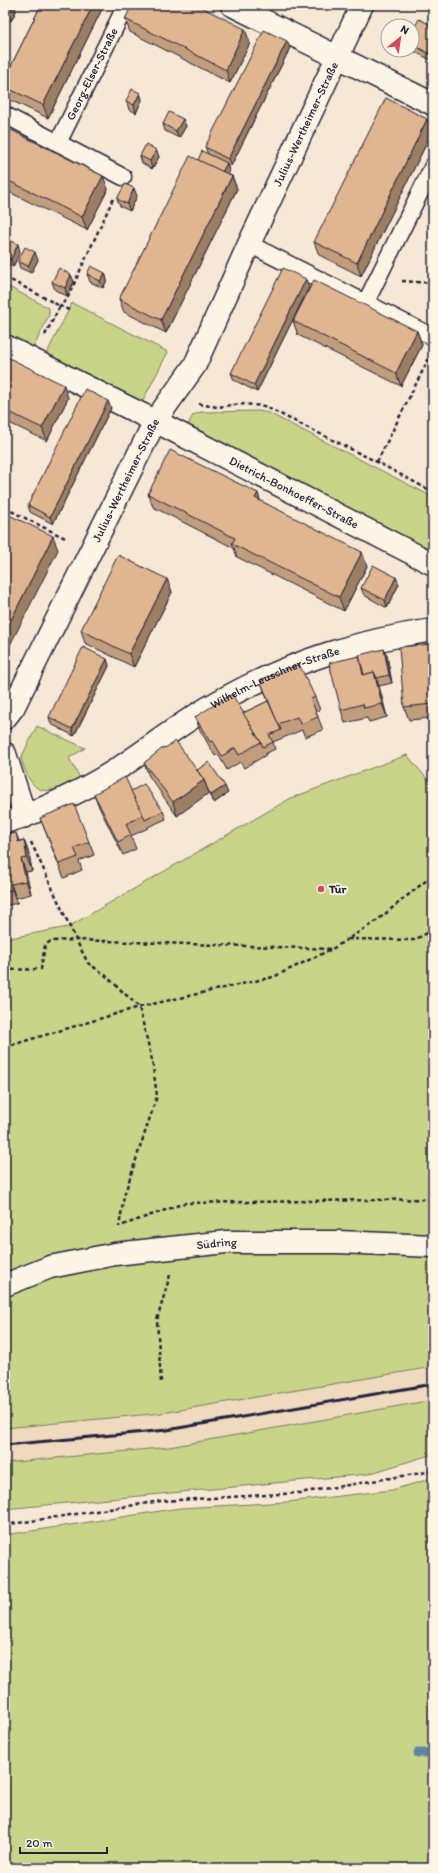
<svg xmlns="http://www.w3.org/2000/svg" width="438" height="1873" viewBox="0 0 438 1873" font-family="Itim,sans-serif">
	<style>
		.built { fill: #efd9bf }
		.green { fill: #c8d487; stroke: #757b61 }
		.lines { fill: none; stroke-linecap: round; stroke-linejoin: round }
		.stream { stroke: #6086a4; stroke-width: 9 }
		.lane-casing { stroke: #22223b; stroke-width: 19 }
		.street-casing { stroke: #22223b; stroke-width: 25 }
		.path { stroke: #22223b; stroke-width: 2.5; stroke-dasharray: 4 3; stroke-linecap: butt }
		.lane { stroke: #fcf5e5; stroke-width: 16 }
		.street { stroke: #fcf5e5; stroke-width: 22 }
		.rail { stroke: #22223b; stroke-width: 3 }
		.wall { fill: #c09d7b; stroke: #22223b }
		.shaded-wall { fill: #9c7f64; stroke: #22223b }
		.building { fill: #dfb68f; stroke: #22223b }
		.poi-dot { fill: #d1495b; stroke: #fcf5e5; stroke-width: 1.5 }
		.labels { text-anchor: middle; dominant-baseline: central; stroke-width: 4; stroke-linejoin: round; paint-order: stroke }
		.street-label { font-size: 12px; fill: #22223b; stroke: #fcf5e5 }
		.poi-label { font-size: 12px; font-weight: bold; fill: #22223b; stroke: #fcf5e5; text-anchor: start }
	</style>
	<rect width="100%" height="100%" fill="#f6e8d4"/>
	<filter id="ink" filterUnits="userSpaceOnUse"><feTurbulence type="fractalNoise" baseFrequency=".025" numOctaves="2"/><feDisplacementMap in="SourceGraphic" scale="8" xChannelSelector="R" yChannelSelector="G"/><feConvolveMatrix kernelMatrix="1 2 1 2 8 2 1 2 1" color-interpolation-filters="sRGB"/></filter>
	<g filter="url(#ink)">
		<path class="built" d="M433,1367V1400L169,1447L5,1463V1428L162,1413Z"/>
		<g class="green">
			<path d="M5,285L49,308V315L31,353L5,340Z"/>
			<path d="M72,303L168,352L139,408L44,359Z"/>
			<path d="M258,411L269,413L431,496L433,498V554L185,430L193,415L201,412Z"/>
			<path d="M37,726L85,748L69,758L80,778C46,796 33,799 21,758Z"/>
			<path d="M407,755L433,786V1367L162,1413L5,1428V939L68,927L291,798Z"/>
			<path d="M433,1400V1454L368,1474L5,1509V1463L169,1447Z"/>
			<path d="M433,1478V1868H5V1535L180,1508L287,1502L392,1490Z"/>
		</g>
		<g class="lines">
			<path class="stream" d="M418,1753H433"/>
			<defs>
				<g id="lane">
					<path d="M5,115L123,177"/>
					<path id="s1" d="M58,143L126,5"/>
					<path d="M249,244L433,337"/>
					<path d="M366,302L433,166"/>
				</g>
				<g id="street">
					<path d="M232,5L433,104"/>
					<path id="s2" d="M5,346L155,421L433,564"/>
					<path id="s3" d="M5,718L13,708L155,421L195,365L249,244L362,5"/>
					<path id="s4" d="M5,754L25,816C61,801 93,786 125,764C159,741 192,715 229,696C296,660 358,641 433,630"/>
					<path d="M5,822L25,816"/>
					<path id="s5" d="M5,1285L50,1267L115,1254L226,1242H338L433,1246"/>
				</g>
			</defs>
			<use href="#lane" class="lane-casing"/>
			<use href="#street" class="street-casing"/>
			<g class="path">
				<path d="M5,277L60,306L44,337"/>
				<path d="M402,281L433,283"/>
				<path d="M69,310L60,306L67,299L113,199"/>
				<path d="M199,404L217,407L242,404L264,406L377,462L433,492"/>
				<path d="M377,462L429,358"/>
				<path d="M5,508L67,539"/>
				<path d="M31,842L76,940L88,963L105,975L139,1007L152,1060L157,1096L124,1196L119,1227"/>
				<path d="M348,939L414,940L433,930"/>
				<path d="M5,970L41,969L45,945L51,941L76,940L331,949"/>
				<path d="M5,1047L139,1007L273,977L332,949L375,922L433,875"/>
				<path d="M123,1225L185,1203L433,1199"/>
				<path d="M161,1382L157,1320L170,1275"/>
				<path d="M5,1525L161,1501L299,1493L433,1471"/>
			</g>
			<use href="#lane" class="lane"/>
			<use href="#street" class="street"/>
			<path class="rail" d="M5,1445L167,1430L433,1384"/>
		</g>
		<g class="wall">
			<path d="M5,5H14L16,11L11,21L5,19Z"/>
			<path d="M41,5H104L48,118L6,98L5,95V78Z"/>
			<path d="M125,19L250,43L230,83L130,32Z"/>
			<path d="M433,26V61L411,50H412V32Z"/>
			<path d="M290,48L231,166L227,164L229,171L228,174L232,176L237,189L166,333L124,312L119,299L198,160L208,154L205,147Z"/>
			<path d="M140,93L142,100L136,113L129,109L126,101Z"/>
			<path d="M163,124L186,126L179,138L165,131Z"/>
			<path d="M5,127L108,189L87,230L5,190Z"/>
			<path d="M432,132L361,276L319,255L314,242Z"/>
			<path d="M156,150L159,157L152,169L142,163L140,156Z"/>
			<path d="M137,196L130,211L120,206L117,199Z"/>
			<path d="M5,238L20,252L13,267L5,263Z"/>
			<path d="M38,260L31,273L20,268L18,261Z"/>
			<path d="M105,273L107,280L103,288L90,282L87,274Z"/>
			<path d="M71,275L74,282L67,296L55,290L52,282Z"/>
			<path d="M309,287L257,392L234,380L231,373Z"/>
			<path d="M293,321L417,331L422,345L401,386L298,335Z"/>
			<path d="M5,356L68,398L47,441L5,421Z"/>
			<path d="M111,408L53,524L30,512L28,505Z"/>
			<path d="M148,494L261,501L367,566L344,611L237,557L234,548L153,507Z"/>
			<path d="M167,579L172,592L134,667L85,643L81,630Z"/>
			<path d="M399,584L387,608L364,595L361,588Z"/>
			<path d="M433,644V718L409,720L404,707Z"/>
			<path d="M384,649L387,656L392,683L379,686L387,717L369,722L367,718L345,723L341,710L361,662Z"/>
			<path d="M107,659L109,666L74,736L51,724L49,717Z"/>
			<path d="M260,680L315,697L320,710L316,712L323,730L305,737L302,730L273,742L275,749L265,754L266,755L244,768L240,762L227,770L218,754L215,756L200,730L195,717L243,713L268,701Z"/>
			<path d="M165,748L197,770L228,793L214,803L208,793L177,816L149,776L144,763Z"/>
			<path d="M94,794L163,811L166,819L148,827V828L131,836L136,849L123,855L99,807Z"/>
			<path d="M40,818L89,842L94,855L79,861L82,870L64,878Z"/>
			<path d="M16,833L19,841L24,840L29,854L32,871L26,872L31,894L16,898L17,903L5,906V835Z"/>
		</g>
		<g class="shaded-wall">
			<path d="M13,5H14L16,11L11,21L8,14Z"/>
			<path d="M93,5H104L48,118L43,105Z"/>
			<path d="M245,29L250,43L230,83L226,70Z"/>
			<path d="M287,41L290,48L231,166L228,159Z"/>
			<path d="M140,93L142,100L136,113L134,105Z"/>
			<path d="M183,119L186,126L179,138L176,131Z"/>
			<path d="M427,119L432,132L361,276L357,263Z"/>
			<path d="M156,150L159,157L152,169L150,161Z"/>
			<path d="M227,163L229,171L223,183L220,176Z"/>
			<path d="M103,176L108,189L87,230L82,217Z"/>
			<path d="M232,176L237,189L166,333L161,320Z"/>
			<path d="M134,188L137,196L130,211L127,204Z"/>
			<path d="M18,244L20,252L13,267L11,259Z"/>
			<path d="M35,252L38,260L31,273L28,266Z"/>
			<path d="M105,273L107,280L103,288L100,281Z"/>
			<path d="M71,275L74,282L67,296L65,288Z"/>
			<path d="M306,279L309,287L257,392L254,385Z"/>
			<path d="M417,331L422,345L401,386L396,373Z"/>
			<path d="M64,385L68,398L47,441L42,428Z"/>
			<path d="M108,401L111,408L53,524L50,517Z"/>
			<path d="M258,493L262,506L255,498Z"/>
			<path d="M53,536L58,550L5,655V632Z"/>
			<path d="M362,552L367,566L344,611L339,597Z"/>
			<path d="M396,577L399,584L387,608L385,600Z"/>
			<path d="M167,579L172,592L134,667L129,654Z"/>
			<path d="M384,649L387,656L392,683L389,675Z"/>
			<path d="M107,659L109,666L74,736L72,729Z"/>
			<path d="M374,672L379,686L387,717L382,704Z"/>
			<path d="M204,780L209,793L177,816L173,802Z"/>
			<path d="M225,786L228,793L214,803L211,795Z"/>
			<path d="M24,840L29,854L32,871L27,858Z"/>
			<path d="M21,859L26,872L31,894L26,881Z"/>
			<path d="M11,884L16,898L17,903L12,890Z"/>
		</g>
		<g class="building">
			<path d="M5,5H13L8,14L5,13Z"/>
			<path d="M41,5H93L43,105L5,87V78Z"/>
			<path d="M132,5H197L245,29L226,70L125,19Z"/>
			<path d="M419,19L433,26V56L412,44V32Z"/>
			<path d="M264,30L287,41L228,159L205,147Z"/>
			<path d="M132,89L140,93L134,105L126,101Z"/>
			<path d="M386,98L427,119L357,263L314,242Z"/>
			<path d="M169,112L183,119L176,131L163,124Z"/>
			<path d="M5,127L103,176L82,217L5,179Z"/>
			<path d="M146,144L156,150L150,161L140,156Z"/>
			<path d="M202,151L227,163L222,172L198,160Z"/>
			<path d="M190,156L232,176L161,320L119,299Z"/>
			<path d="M125,184L134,188L127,204L117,199Z"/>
			<path d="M5,238L18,244L11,259L5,257Z"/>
			<path d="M25,247L35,252L28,266L18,261Z"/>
			<path d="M91,266L105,273L100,281L87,274Z"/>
			<path d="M59,268L71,275L65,288L52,282Z"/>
			<path d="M283,268L306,279L254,385L231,373Z"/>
			<path d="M314,280L417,331L396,373L293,321Z"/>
			<path d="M5,356L64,385L42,428L5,410Z"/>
			<path d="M85,389L108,401L50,517L28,505Z"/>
			<path d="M170,450L258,493L255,498L362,552L339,597L232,544L235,538L148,494Z"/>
			<path d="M9,515L53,536L5,632V523Z"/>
			<path d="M118,555L167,579L129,654L81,630Z"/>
			<path d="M373,565L396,577L385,600L361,588Z"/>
			<path d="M433,644V704L404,707L399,647Z"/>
			<path d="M83,647L107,659L72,729L49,717Z"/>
			<path d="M384,649L389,675L377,678L374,672L364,675L359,655Z"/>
			<path d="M359,656L363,675L374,672L382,704L364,708L363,704L341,710L329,663Z"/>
			<path d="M299,664L315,697L311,699L318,717L301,724L297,717L278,724L260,680Z"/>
			<path d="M232,694L261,742L239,755L235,748L222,756L213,741L210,742L195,717Z"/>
			<path d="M268,701L281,730L269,735L273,742L263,747L261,742L243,713Z"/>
			<path d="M176,741L204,780L173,802L144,763L164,747L165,748Z"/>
			<path d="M209,762L225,786L211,795L208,790L204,780L197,770Z"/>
			<path d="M125,777L143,815L126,824L131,835L118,842L94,794Z"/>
			<path d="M144,784L163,811L145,820L143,815L131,791Z"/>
			<path d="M74,804L89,842L74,848L78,857L59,864L40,818Z"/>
			<path d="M16,833L18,842L24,840L27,858L21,859L26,881L11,884L12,890L5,891V835Z"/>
		</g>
	</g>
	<circle class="poi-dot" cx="321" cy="889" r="4"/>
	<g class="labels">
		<g class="street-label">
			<text stroke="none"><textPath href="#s1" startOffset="77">Georg-Elser-Straße</textPath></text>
			<text stroke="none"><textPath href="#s3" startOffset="667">Julius-Wertheimer-Straße</textPath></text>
			<text stroke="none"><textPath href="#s3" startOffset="267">Julius-Wertheimer-Straße</textPath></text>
			<text stroke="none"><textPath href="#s2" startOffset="324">Dietrich-Bonhoeffer-Straße</textPath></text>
			<text stroke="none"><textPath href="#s4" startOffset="352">Wilhelm-Leuschner-Straße</textPath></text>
			<text stroke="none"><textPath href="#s5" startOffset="217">Südring</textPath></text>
		</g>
		<g class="poi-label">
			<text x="329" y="889">Tür</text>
		</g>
	</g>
	<rect width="438" height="1873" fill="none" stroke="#fcf5e5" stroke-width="20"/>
	<rect x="10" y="10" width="418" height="1853" fill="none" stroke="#22223b" stroke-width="1.5" filter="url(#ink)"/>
	<g transform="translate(400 38) rotate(30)"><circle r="19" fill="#fcf5e5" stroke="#a5a1a1"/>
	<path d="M0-3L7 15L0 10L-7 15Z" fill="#d1495b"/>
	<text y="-6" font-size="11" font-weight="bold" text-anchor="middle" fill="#22223b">N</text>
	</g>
	<path d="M20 1847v6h87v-6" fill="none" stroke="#22223b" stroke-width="2"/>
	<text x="26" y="1847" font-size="12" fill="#22223b" stroke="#fcf5e5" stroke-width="3" paint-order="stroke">20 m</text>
</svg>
